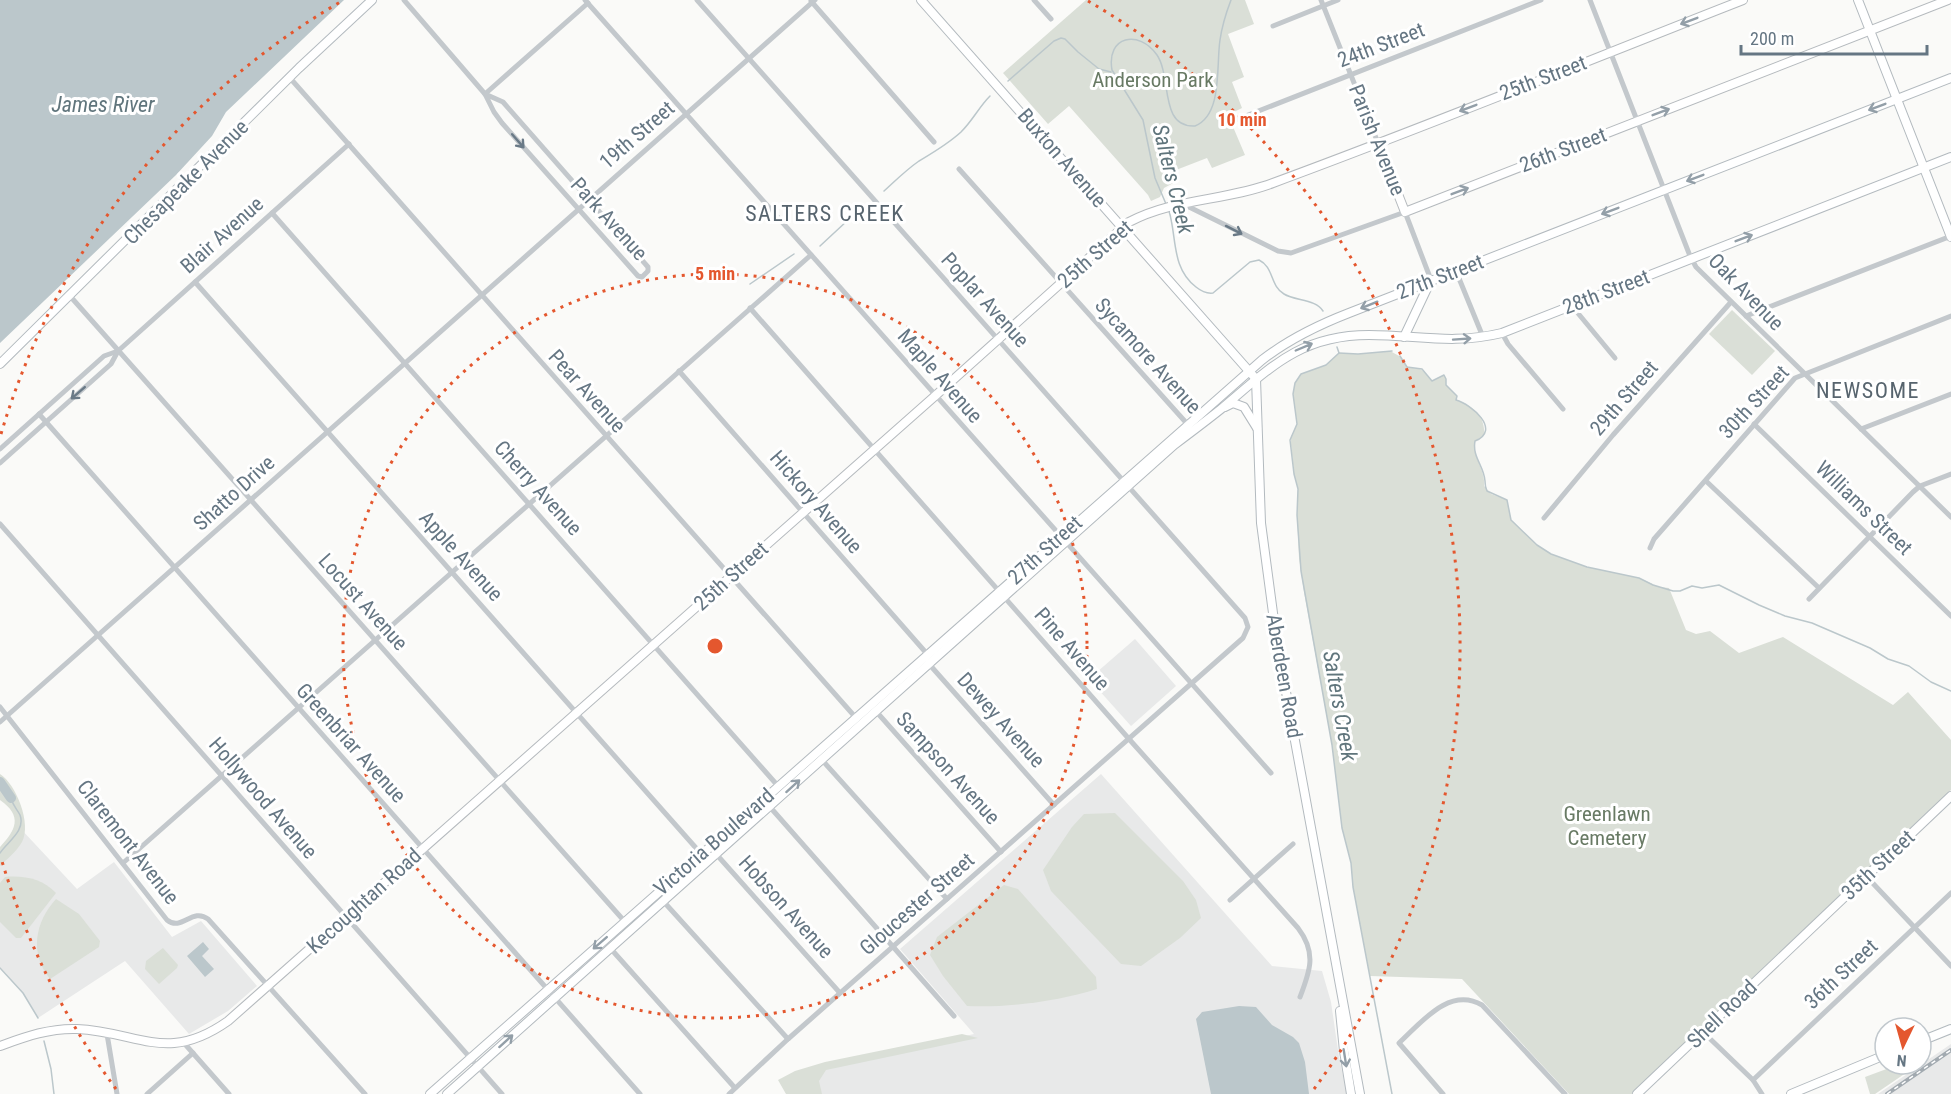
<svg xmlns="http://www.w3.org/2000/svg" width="1951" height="1094" viewBox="0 0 1951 1094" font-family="'Roboto Condensed',sans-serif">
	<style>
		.built { fill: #e8e9e9 }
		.green { fill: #dadfd7 }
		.water { fill: #bbc7cb }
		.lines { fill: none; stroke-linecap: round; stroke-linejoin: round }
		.stream { stroke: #bbc7cb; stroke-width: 1.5 }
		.river { stroke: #bbc7cb; stroke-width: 10 }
		.secondary-casing { stroke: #b3babf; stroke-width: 10 }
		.primary-casing { stroke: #b5babe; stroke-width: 10 }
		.street { stroke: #c3c8cc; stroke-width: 5 }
		.secondary { stroke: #fff; stroke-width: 8 }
		.primary { stroke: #fff; stroke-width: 8 }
		.rail-casing { stroke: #a2aab0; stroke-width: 4 }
		.rail { stroke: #fff; stroke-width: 1.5; stroke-dasharray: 4.5; stroke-linecap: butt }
		.oneway { stroke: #939fa8 }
		.oneway2 { stroke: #6a7a87 }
		.ring { fill: none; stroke: #e4572e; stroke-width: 3; stroke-dasharray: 3 6 }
		.labels { text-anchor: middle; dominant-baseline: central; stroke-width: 6; stroke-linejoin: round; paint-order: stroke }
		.street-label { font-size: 21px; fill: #657683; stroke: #fff }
		.park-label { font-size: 21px; fill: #687a64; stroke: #fff }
		.water-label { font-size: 22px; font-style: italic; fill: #60757c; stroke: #fff }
		.neighbourhood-label { font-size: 22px; letter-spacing: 1.5px; fill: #57646e; stroke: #fff }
		.centre { fill: #e4572e; stroke: #fff; stroke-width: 3 }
		.ring-label { font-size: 18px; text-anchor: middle; font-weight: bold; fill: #e4572e; stroke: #fff; stroke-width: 6; stroke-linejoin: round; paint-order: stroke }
	</style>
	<rect width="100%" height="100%" fill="#fafaf8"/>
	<g class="built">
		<path d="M1135,639L1176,686L1131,726L1089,679Z"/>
		<path d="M1101,774L1272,966L1322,971L1331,1002L1339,1057L1347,1094H790L803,1071L974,1034L900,949Z"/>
		<path d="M20,828L77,889L114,862L172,937L201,921L257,986L228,1011L189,1034L125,961L38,1018L23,993L0,968V853Z"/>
		<path d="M1951,1044V1094H1878Z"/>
	</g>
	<g class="green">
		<path d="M1086,0H1245L1254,24L1228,34L1244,77L1232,82L1242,108L1228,115L1245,155L1212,168L1207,158L1176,170L1177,181L1164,188L1160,197L1151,201L1148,195L1069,106L1048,124L1003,73Z"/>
		<path d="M1732,310L1775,351L1752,375L1709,334Z"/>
		<path d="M1390,351L1401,357L1408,368C1424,368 1422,370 1432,381L1444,375L1446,379V385L1457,396L1456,400C1472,405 1486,416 1484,435L1475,441C1472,458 1486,470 1484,486L1491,494L1507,500L1511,520L1537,545L1551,554L1587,567L1639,578L1659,587L1669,588L1686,630L1696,634L1710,631L1739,653L1783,637L1893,705L1908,692L1951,740V790L1632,1094H1569L1462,979L1370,976L1353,887L1351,863L1342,828L1332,745L1304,592L1299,558L1297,515L1298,489L1294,474L1291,445V437L1297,424L1293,394L1295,383L1301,374L1326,365L1339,353L1358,354Z"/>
		<path d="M0,774C16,784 32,824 22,842C17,851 7,859 0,866V847C16,830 23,816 0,800Z"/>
		<path d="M1115,813L1183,881L1196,900L1201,918L1180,938L1141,966L1121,964L1051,891L1043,870L1072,827L1084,814Z"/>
		<path d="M5,877C24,875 43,879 56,893L21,938H16L0,922V883Z"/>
		<path d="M1004,885L1018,889L1096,977L1097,989C1059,1001 1007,1008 967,1006L943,976L930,955L937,937Z"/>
		<path d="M56,899L79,914L100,941L99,947L50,979C29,953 35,922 56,899Z"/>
		<path d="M163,948L178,965L177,968L159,984L145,969L146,961Z"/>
		<path d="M962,1034L978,1038L826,1070L819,1081L822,1094H786L778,1080L795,1071L825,1062Z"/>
		<path d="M1900,1064H1919L1875,1094H1870L1865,1077Z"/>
	</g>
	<g class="water">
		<path d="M0,0H344L226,112L212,136L176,175L0,343Z"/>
		<path d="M203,942L209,949L202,956L214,969L205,977L187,956Z"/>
		<path d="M1239,1006L1256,1007L1272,1025L1293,1037L1299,1043L1305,1062L1309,1094H1211L1196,1019L1202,1012Z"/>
	</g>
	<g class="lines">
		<g class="stream">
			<path d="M1008,81L1054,41L1061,38L1065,39L1078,52L1099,69L1111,72"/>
			<path d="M884,191C895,181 906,170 919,161C934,152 948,144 961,132C973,120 979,107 990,96"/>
			<path d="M1166,204L1155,178L1143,120L1112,70C1106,36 1139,29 1157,55C1172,77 1159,128 1195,126C1223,115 1216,65 1220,40C1222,26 1226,13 1231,0"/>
			<path d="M1169,211C1177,237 1171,268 1196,287C1201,291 1206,294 1213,293L1250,262L1259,260C1274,267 1270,286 1284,294C1295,301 1316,299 1323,311"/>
			<path d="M820,246L848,220L867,207"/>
			<path d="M750,284L794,254"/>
			<path d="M1337,347L1339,353L1326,365L1301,374L1295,383L1293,394L1297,424L1290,440L1294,474L1298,489L1297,515L1301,571L1332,745L1342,828L1351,863L1353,887L1392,1094"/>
			<path d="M1339,353L1358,354L1392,351"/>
			<path d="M1400,356L1407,367L1422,369L1432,381L1444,375L1446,379V385L1457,396L1456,400C1471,404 1502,430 1475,441C1472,457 1484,466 1485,481C1485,484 1485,487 1487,491L1507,500L1511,520L1537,545L1551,554L1587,567L1639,578L1653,585L1673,591H1680L1692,586L1702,588L1719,585L1759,605L1785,616L1812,623L1870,648L1888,659L1909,666L1931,682L1951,691"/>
			<path d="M0,853C7,842 26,831 20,815C17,809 13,806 11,798"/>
			<path d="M0,968L23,993L38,1018"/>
			<path d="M44,1041L51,1069L54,1094"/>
		</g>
		<path class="river" d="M0,782L11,798"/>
		<defs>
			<g id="secondary">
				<path d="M921,0L1256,379L1261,523L1277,643L1360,1094"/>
				<path d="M1858,0L1951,237"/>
				<path d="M1404,337L1431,280"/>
				<path d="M0,364L299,68L372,0"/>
				<path d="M1225,407L1233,403L1244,407L1257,428"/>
				<path d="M1340,1011L1344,1051L1351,1094"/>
				<path d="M1921,1041L1951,1029"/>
				<path d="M430,1094L1262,360C1289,339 1318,325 1349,313L1951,78"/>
				<path d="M447,1094L1174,445C1190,433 1206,421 1221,409C1270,368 1300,335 1369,335C1418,335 1452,345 1502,333L1951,157"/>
				<path d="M1637,1094L1951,796"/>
				<path d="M1791,1094L1885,1055"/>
			</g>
			<g id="primary">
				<path d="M1378,143L1405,212L1948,0"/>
				<path d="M0,1046C25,1037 49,1028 77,1029C140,1032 167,1064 228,1021L935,396L1129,222C1174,198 1226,201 1273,183C1431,125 1587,61 1743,0"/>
			</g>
		</defs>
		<use href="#secondary" class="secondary-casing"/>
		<use href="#primary" class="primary-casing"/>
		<g class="street">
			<path d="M404,0L485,94L494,112L502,123L638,276L642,277L648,271V267L503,102L485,94"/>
			<path d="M585,0L1271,773"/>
			<path d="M697,0L1245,618L1248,627L1243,638L788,1039L729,1094"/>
			<path d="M1034,0L1051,19"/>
			<path d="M1321,0L1378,143"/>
			<path d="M1590,0L1690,256L1696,267L1951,517"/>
			<path d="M811,1L934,142"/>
			<path d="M1273,26L1338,0"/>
			<path d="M290,78L857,719"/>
			<path d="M485,94L588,3"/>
			<path d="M1233,121L1541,0"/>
			<path d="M959,169L1190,427"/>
			<path d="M1183,204L1278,251L1291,253L1405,212L1431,280"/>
			<path d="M272,213L778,786"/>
			<path d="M1456,271L1483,337"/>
			<path d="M195,282L696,848L702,853L717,855L840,993"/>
			<path d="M70,296L626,923"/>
			<path d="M1572,306L1615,358"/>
			<path d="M750,308L1129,739L1298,928C1317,953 1310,971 1300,997"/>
			<path d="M1746,316L1951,236"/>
			<path d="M1502,333L1508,344L1563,409"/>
			<path d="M679,371L928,655L929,664L1054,805"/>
			<path d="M39,414L640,1094"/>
			<path d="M1754,424L1951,616"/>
			<path d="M1861,429L1951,394"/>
			<path d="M0,449L104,356L118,351"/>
			<path d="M0,463L111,364L118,351L349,144"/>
			<path d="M1706,481L1819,588"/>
			<path d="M1544,518L1613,435L1731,302"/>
			<path d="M0,524L502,1094"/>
			<path d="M1650,548L1654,539L1795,378L1951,316"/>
			<path d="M1809,599L1913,492L1920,486L1951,474"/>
			<path d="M0,707L167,920C182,932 192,907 208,919L365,1094"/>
			<path d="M874,709L1001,852"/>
			<path d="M0,722L815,0"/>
			<path d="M822,760L947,899"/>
			<path d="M770,807L954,1016"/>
			<path d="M123,863L811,255"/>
			<path d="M1866,876L1951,966"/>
			<path d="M1230,900L1293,844"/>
			<path d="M664,902L788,1039"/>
			<path d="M611,949L735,1088"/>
			<path d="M1703,1032L1753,1080L1762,1094"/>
			<path d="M107,1034L117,1094"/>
			<path d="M184,1043L229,1094"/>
			<path d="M1753,1080L1951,893"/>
			<path d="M147,1094L193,1053"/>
			<path d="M1443,1094L1399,1043C1421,1023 1449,986 1482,1005L1565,1094"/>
		</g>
		<use href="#secondary" class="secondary"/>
		<use href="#primary" class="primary"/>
		<defs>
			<path id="rail" d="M1887,1094L1951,1050"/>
		</defs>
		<use href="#rail" class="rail-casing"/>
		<use href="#rail" class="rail"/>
	</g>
	<defs><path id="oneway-shaft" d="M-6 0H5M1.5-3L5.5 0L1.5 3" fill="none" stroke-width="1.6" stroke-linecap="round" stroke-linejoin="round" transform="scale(1.5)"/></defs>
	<g class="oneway">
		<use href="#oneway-shaft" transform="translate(1689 21) rotate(159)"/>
		<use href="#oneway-shaft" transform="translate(1877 107) rotate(159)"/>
		<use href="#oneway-shaft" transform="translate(1468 108) rotate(159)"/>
		<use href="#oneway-shaft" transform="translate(1661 112) rotate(-21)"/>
		<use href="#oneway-shaft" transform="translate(1695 178) rotate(159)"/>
		<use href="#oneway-shaft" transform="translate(1460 191) rotate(-21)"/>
		<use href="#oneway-shaft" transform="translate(1610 211) rotate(159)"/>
		<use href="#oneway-shaft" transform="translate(1744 238) rotate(-21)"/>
		<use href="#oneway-shaft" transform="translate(1369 305) rotate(158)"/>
		<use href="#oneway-shaft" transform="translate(1462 339) rotate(-4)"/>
		<use href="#oneway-shaft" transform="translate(1304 347) rotate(-23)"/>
		<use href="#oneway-shaft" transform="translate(793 786) rotate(-42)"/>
		<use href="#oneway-shaft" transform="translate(600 943) rotate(139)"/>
		<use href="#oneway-shaft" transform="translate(506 1041) rotate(-42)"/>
		<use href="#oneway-shaft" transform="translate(1345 1058) rotate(81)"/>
	</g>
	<g class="oneway2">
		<use href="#oneway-shaft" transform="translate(518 141) rotate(49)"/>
		<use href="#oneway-shaft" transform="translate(1234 230) rotate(27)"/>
		<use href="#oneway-shaft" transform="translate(78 393) rotate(139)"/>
	</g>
	<g class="ring">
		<circle cx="715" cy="646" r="372"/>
		<path d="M116 1089A745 745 0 0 1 1 858M1 434A745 745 0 0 1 342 1M1088 1A745 745 0 0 1 1314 1089"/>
	</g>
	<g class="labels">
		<g class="street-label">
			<text transform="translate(1381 45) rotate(-21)">24th Street</text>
			<text transform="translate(1543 78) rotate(-21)">25th Street</text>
			<text transform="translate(637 135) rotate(-41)">19th Street</text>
			<text transform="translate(1377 140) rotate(68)">Parish Avenue</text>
			<text transform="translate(1563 150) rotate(-21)">26th Street</text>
			<text transform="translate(1062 158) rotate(49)">Buxton Avenue</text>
			<text transform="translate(186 182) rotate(-45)">Chesapeake Avenue</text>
			<text transform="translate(609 219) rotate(48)">Park Avenue</text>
			<text transform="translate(222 235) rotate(-42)">Blair Avenue</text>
			<text transform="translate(1095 254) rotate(-41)">25th Street</text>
			<text transform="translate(1440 277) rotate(-21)">27th Street</text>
			<text transform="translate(1606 292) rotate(-21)">28th Street</text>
			<text transform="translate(1746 292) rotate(46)">Oak Avenue</text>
			<text transform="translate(985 300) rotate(48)">Poplar Avenue</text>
			<text transform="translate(1148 356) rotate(48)">Sycamore Avenue</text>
			<text transform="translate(940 376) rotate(49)">Maple Avenue</text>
			<text transform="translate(587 391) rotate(48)">Pear Avenue</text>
			<text transform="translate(1624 398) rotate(-49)">29th Street</text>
			<text transform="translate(1754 402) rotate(-47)">30th Street</text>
			<text transform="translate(538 488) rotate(48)">Cherry Avenue</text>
			<text transform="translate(234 493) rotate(-42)">Shatto Drive</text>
			<text transform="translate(816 502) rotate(49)">Hickory Avenue</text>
			<text transform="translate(1864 508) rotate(44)">Williams Street</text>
			<text transform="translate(1045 550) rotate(-42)">27th Street</text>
			<text transform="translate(461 556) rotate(48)">Apple Avenue</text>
			<text transform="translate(731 576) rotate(-42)">25th Street</text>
			<text transform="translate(363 602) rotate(48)">Locust Avenue</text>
			<text transform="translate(1072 649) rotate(49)">Pine Avenue</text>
			<text transform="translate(1284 676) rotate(80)">Aberdeen Road</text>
			<text transform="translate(1001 720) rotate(48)">Dewey Avenue</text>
			<text transform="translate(351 743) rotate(48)">Greenbriar Avenue</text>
			<text transform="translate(948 768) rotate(48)">Sampson Avenue</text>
			<text transform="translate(263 798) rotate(49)">Hollywood Avenue</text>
			<text transform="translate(128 842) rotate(52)">Claremont Avenue</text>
			<text transform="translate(714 842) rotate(-41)">Victoria Boulevard</text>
			<text transform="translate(1878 865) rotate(-43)">35th Street</text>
			<text transform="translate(364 901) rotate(-42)">Kecoughtan Road</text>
			<text transform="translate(917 904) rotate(-41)">Gloucester Street</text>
			<text transform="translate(786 907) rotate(48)">Hobson Avenue</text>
			<text transform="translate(1841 974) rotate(-43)">36th Street</text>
			<text transform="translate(1722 1014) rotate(-44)">Shell Road</text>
		</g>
		<g class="park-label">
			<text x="1153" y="80">Anderson Park</text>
			<text x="1607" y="814">Greenlawn<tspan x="1607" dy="24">Cemetery</tspan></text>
		</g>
		<g class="water-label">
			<text x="103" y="104">James River</text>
			<text transform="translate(1173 179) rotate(76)">Salters Creek</text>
			<text transform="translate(1340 706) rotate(80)">Salters Creek</text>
		</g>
		<g class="neighbourhood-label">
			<text x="825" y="213">SALTERS CREEK</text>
			<text x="1868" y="390">NEWSOME</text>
		</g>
	</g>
	<circle cx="715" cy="646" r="9" class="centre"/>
	<g class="ring-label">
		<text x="1242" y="126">10 min</text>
		<text x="715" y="280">5 min</text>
	</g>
	<g transform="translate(1903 1046) rotate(185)"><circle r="28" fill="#ffffff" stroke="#c1c8cd" stroke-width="1.5"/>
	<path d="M0-4.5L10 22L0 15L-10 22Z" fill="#e4572e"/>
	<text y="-9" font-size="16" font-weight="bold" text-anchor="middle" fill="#657683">N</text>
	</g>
	<path d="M1741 45v9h186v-9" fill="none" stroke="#657683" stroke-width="3"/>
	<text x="1750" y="45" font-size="18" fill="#657683" stroke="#ffffff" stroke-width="4.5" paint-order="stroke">200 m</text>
</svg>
